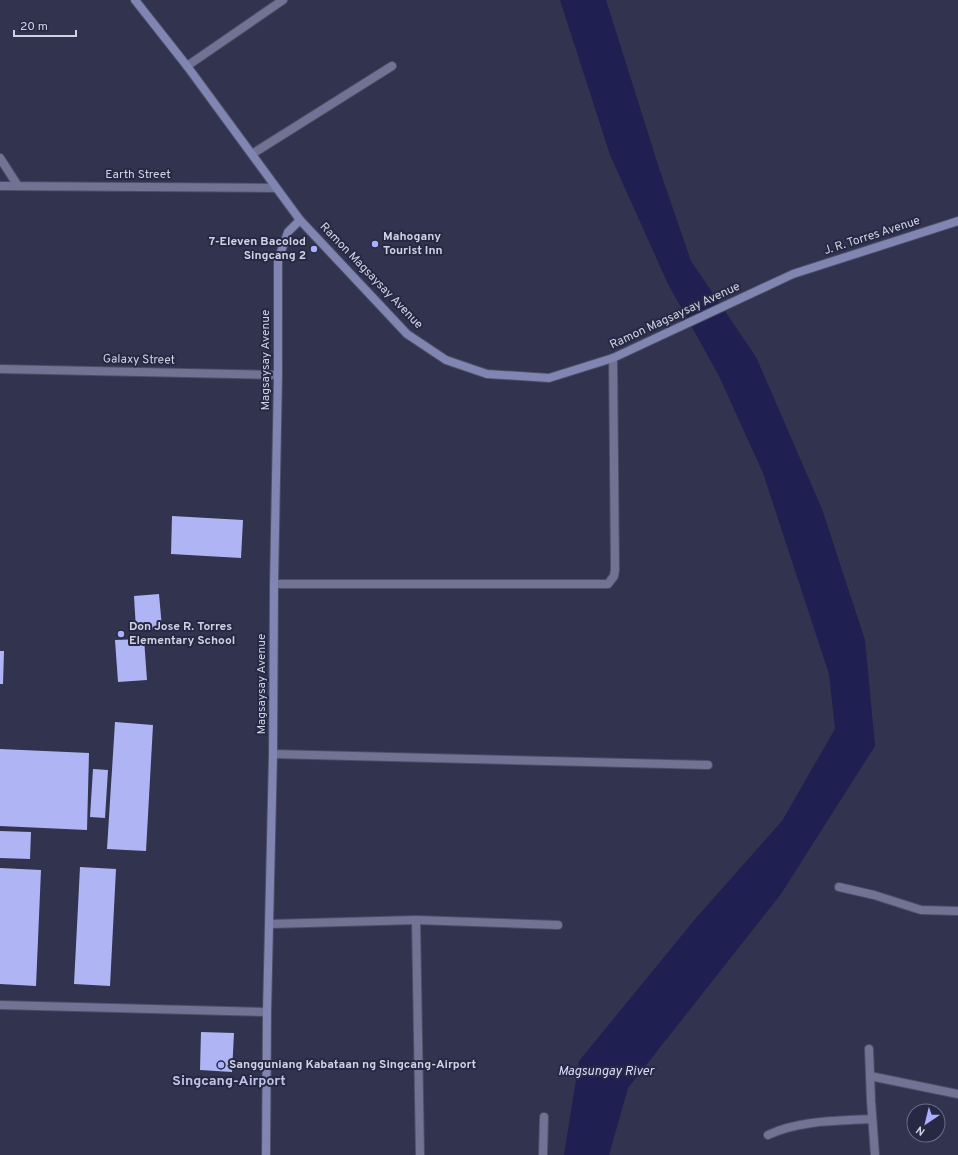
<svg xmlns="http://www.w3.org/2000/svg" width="958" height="1155" viewBox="0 0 958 1155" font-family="Overpass,sans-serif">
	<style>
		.water { fill: #201f51 }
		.building { fill: #afb5f4 }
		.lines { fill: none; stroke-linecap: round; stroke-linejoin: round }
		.lane-casing { stroke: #4c4e65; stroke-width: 10 }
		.street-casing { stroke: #4c4e65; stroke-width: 10 }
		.secondary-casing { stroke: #4c4e65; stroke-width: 10 }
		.lane { stroke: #707393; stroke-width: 8 }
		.street { stroke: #707393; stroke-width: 8 }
		.secondary { stroke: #8185b1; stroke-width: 8 }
		.poi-dot { fill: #aab0fb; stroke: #272944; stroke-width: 1.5 }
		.labels { text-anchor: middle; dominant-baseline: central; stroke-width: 4; stroke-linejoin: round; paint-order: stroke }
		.street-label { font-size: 12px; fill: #d0d2e4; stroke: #272944 }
		.poi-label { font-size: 12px; font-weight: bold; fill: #d0d2e4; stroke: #272944; text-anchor: start }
		.water-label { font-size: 13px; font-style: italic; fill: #d7dbfe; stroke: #272944 }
		.quarter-label { font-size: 14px; font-weight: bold; fill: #bfc3e6; stroke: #272944 }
	</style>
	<rect width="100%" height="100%" fill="#31334f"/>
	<path class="water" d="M560,0H606L659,168L691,261L756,357L822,509L865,640L875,746L781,894L628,1088L609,1155H564L579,1061L696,918L782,821L835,729L829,674L763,473L719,376L668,284L610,155Z"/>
	<g class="building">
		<path d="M172,516L243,520L241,558L171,554Z"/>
		<path d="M159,594L162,628L136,630L134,596Z"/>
		<path d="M144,639L147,680L118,682L115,640Z"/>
		<path d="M0,651H4L3,684H0Z"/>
		<path d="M115,722L153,725L146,851L107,849Z"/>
		<path d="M0,749L89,753L87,830L0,826Z"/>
		<path d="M93,769L108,770L105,818L90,817Z"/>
		<path d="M0,831L31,832L30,859L0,858Z"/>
		<path d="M80,867L116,869L110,986L74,984Z"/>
		<path d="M0,868L41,870L36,986L0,984Z"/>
		<path d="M201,1032L234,1033L232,1072L200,1070Z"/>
	</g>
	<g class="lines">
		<defs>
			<g id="lane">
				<path d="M187,66L283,0"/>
				<path d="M252,154L392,66"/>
				<path d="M0,1005L267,1012"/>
			</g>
			<g id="street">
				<path d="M0,158L18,186"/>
				<path d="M0,186L275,188"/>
				<path d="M0,369L278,375"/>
				<path d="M274,584H608L614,576L615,570L613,358"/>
				<path d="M273,754L708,765"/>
				<path d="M839,887L874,895L921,910L958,911"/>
				<path d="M416,920L420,1155"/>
				<path d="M270,924L416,920L558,925"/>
				<path d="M869,1049L871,1101L875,1155"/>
				<path d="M870,1076L958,1094"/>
				<path d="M768,1135C799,1120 838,1121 872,1119"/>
				<path d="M543,1155L544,1117"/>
			</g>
			<g id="secondary">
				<path d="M135,0L187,66L300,220L407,334L446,360L487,374L549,378L613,358L793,274L958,221"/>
				<path d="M266,1155L267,1012L273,754L274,584L278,375V260L288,232L300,220"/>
			</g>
		</defs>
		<use href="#lane" class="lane-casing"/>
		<use href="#street" class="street-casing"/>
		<use href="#secondary" class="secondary-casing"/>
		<use href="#lane" class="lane"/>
		<use href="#street" class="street"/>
		<use href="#secondary" class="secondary"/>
	</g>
	<g class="poi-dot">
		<circle cx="375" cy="244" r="4"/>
		<circle cx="314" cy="249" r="4"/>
		<circle cx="121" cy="634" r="4"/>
		<circle cx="221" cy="1065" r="4"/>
	</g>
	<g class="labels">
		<g class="street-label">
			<text x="138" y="175">Earth Street</text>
			<text transform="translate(872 236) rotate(-18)">J. R. Torres Avenue</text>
			<text transform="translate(371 276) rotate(46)">Ramon Magsaysay Avenue</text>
			<text transform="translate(675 316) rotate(-25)">Ramon Magsaysay Avenue</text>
			<text transform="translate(139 360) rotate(1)">Galaxy Street</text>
			<text transform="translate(266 360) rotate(-90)">Magsaysay Avenue</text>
			<text transform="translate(262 684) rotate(-90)">Magsaysay Avenue</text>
		</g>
		<g class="poi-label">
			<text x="383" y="237">Mahogany<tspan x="383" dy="14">Tourist Inn</tspan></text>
			<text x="306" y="242" text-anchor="end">7-Eleven Bacolod<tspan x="306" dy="14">Singcang 2</tspan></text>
			<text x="129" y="627">Don Jose R. Torres<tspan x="129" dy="14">Elementary School</tspan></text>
			<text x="229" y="1065">Sangguniang Kabataan ng Singcang-Airport</text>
		</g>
		<g class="water-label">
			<text x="606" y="1072">Magsungay River</text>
		</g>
		<g class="quarter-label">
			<text x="229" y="1081">Singcang-Airport</text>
		</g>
	</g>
	<g transform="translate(926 1123) rotate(215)"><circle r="19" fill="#272944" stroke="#6b6d84"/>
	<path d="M0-3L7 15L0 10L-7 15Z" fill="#aab0fb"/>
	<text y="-6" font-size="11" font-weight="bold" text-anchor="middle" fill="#d0d2e4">N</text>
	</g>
	<path d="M14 30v6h62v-6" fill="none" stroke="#d0d2e4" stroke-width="2"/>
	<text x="20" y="30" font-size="12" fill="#d0d2e4" stroke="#272944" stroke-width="3" paint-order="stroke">20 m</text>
</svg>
